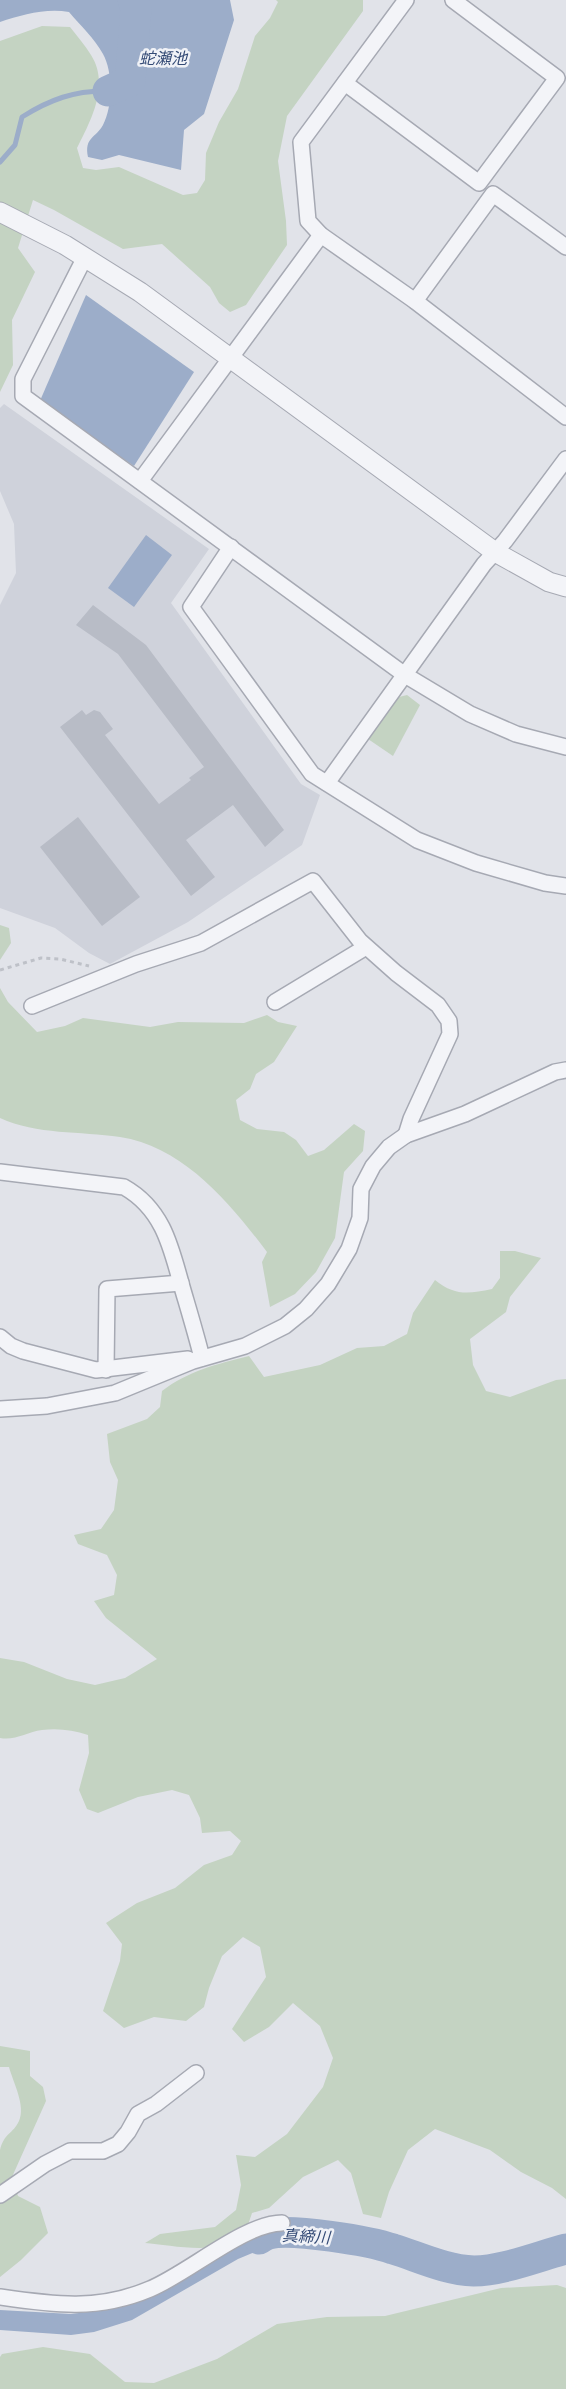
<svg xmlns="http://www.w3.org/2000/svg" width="566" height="2389" viewBox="0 0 566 2389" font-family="'Asap Condensed','Noto Sans JP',sans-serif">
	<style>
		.built { fill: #cfd2db }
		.green { fill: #c4d3c2 }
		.water { fill: #9cadc9 }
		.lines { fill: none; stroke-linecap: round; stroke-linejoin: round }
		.stream { stroke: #9cadc9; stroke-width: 5 }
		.river { stroke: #9cadc9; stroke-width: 31 }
		.building { fill: #b8bcc6 }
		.minor-casing { stroke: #a6a9b3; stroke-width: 18 }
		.tertiary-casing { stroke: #a6a9b3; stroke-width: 21 }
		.path { stroke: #bec1c8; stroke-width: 3; stroke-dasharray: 4 4; stroke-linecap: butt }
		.minor { stroke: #f3f4f8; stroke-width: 15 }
		.tertiary { stroke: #f3f4f8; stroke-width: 19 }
		.labels { text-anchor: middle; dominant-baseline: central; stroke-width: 5; stroke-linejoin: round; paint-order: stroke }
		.water-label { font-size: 16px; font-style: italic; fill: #334a75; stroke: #f0f2f7 }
	</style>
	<rect width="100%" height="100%" fill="#e1e3e9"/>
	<path class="built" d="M4,404L209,549L171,603L301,784L320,795L302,845L188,922L110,964L89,953L55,928L0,908V605L16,573L14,524L0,491V408Z"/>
	<g class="green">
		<path d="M276,0H363V11L287,116L278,161L286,221L287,245L246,305L230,312L219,303L210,287L162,244L123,249L54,210L33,200L18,248L35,272L12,320L13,365L0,392V41L42,26L70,27C77,36 85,45 91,55C110,85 91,120 77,148L83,168L96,170L119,167L183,195L197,193L205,180L206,153L219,122L238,89L255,36L270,18L278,2Z"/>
		<path d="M407,695L420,705L393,756L368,739L395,698Z"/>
		<path d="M0,925L9,928L11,943L0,960Z"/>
		<path d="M0,988L8,1002L37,1032L65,1026L83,1018L150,1027L178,1022L244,1023L267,1015L278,1022L297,1026L274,1062L256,1074L250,1089L236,1100L240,1120L257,1129L284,1132L296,1140L308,1156L324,1150L354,1124L365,1131L363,1151L344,1172L335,1238L316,1272L295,1294L270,1307L262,1262L267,1252C230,1203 184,1147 120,1137C80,1131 37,1135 0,1118Z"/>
		<path d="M500,1251H515L541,1258L510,1297L506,1312L470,1339L473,1365L486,1391L510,1397L556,1380L566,1379V2199L552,2188L521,2172L490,2150L435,2129L408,2150L389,2192L381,2218L363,2214L351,2173L338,2160L303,2177L269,2208L252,2213C250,2219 247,2229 243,2234C223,2257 171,2245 145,2243L160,2234L215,2227L236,2210L241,2185L236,2155L255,2157L287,2134L323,2087L333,2058L320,2026L293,2003L269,2027L244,2042L232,2029L266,1977L260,1947L243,1937L222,1956L209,1988L204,2007L186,2021L154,2017L124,2028L103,2011L120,1961L122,1944L106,1923L137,1903L175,1888L204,1865L232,1855L241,1841L230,1831L202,1833L200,1818L189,1795L172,1790L138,1797L98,1813L87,1809L79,1790L89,1753L88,1735C73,1730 58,1728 42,1730C27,1732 15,1741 0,1738V1658L24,1662L67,1679L95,1685L125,1678L157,1659L106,1618L94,1601L114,1595L117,1575L107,1555L78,1544L74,1535L101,1529L114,1510L118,1480L110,1462L107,1434L147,1419L160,1407L162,1391C188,1371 217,1364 249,1356L264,1377L320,1365L357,1348L384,1346L407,1334L413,1313L435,1280C455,1296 468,1294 492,1289L500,1278Z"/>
		<path d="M0,2046L30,2051V2076L43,2087L46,2101L12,2177L18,2196L40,2207L48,2233L21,2260L0,2277V2150C4,2133 13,2134 19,2121C26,2106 13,2082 9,2067H0Z"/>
		<path d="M557,2285L566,2288V2389H0V2357L2,2354L43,2347L90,2354L125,2382L154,2383L217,2359L277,2324L327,2317L385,2316L501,2288Z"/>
	</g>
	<g class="water">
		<path d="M0,0H230L234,20L204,114L184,130L181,170L119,155L102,160L88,157C84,137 96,138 103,125C113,106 113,72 103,54C95,39 80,25 69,12C45,8 22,15 0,22Z"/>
		<path d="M86,295L194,372L134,466L39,403Z"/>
		<path d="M146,535L172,555L134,607L108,588Z"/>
		<path d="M279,2227L300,2233L238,2259L132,2320L94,2332L71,2335L0,2330V2310L71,2314L102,2310L132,2303L237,2245Z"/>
	</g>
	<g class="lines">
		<path class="stream" d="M0,162L15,145L22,117C49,100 75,90 108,91"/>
		<g class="river">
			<path d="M108,91L130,81L136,9L133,0"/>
			<path d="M259,2239C262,2237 265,2235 269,2234C291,2228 370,2241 393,2249C419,2257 445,2270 474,2271C502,2271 539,2256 566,2249"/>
		</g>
	</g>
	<g class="building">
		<path d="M93,605L146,645L284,830L265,847L233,805L186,840L215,877L191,896L60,727L82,710L86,715L94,710L100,712L113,729L105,735L159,804L191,780L189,778L204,767L118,654L76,625Z"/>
		<path d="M78,817L140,897L102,926L40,847Z"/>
	</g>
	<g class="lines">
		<defs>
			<g id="minor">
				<path d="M406,0L301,142L308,221L321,235L415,301L566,417"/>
				<path d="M345,83L479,183L557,78L453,0"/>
				<path d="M85,257L23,379V396L405,675L470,714L516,734L566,747"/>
				<path d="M415,301L493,194L566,247"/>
				<path d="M140,481L321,235"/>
				<path d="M231,547L191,607L312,774L417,840L476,863L545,883L566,886"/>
				<path d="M327,783L484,564L505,541L566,459"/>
				<path d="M275,1002L366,947"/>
				<path d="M32,1006L136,964L201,943L313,881L360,941L396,973L438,1005L449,1021L450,1034L411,1119L406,1135"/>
				<path d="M0,1172L124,1187C163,1209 171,1247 182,1287C189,1311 196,1334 202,1358"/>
				<path d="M0,1337L11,1346L23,1351L96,1370L188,1359"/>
				<path d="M106,1370L107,1289L181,1283"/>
				<path d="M0,1409L47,1406L115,1393L193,1361L245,1346L285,1326L306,1309L328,1284L349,1249L360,1218L361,1189L373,1166L389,1147L406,1135L465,1114L555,1072L566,1070"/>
				<path d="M0,2195L45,2164L70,2151H103L118,2144L128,2132L138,2114L156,2104L196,2073"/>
				<path d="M0,2297C55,2305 98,2311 150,2289C187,2274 245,2223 282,2223"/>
			</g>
			<path id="tertiary" d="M0,212L65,245L140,292L495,552L549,582L566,587"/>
		</defs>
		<use href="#minor" class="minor-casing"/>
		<use href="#tertiary" class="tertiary-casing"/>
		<path class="path" d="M0,970L41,958L60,959L89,966"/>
		<use href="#minor" class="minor"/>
		<use href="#tertiary" class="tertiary"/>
	</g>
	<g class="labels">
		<g class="water-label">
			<text x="163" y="58">蛇瀬池</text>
			<text transform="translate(306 2236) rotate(3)">真締川</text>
		</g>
	</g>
</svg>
